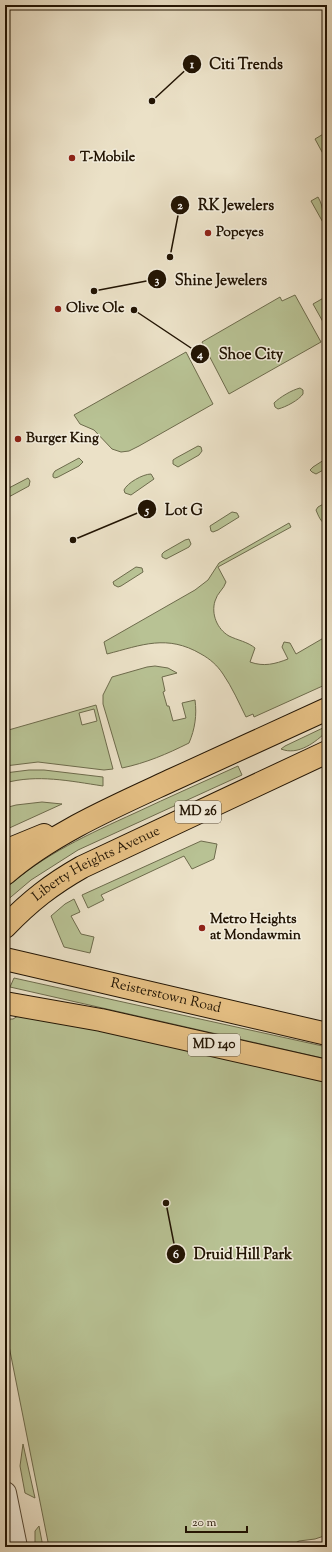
<svg xmlns="http://www.w3.org/2000/svg" width="332" height="1552" viewBox="0 0 332 1552" font-family="'Sorts Mill Goudy',serif">
	<style>
		.green { fill: #b8c294; stroke: #6d6b4c; fill-rule: evenodd }
		.lines { fill: none; stroke-linecap: round; stroke-linejoin: round }
		.tertiary-casing { stroke: #544734; stroke-width: 24 }
		.primary-casing { stroke: #221403; stroke-width: 24 }
		.tertiary { stroke: #f2ecdb; stroke-width: 22 }
		.primary { stroke: #e6c084; stroke-width: 22 }
		.poi-dot { fill: #8f2418; stroke: #f2ecdb; stroke-width: 1.5 }
		.labels { text-anchor: middle; dominant-baseline: central; stroke-width: 3; stroke-linejoin: round; paint-order: stroke }
		.shield { fill: #f2ecdb; stroke: #605544; stroke-width: 1 }
		.shield-label { font-size: 13px; font-weight: bold; fill: #221403 }
		.poi-label { font-size: 14px; font-weight: bold; fill: #221403; stroke: #f2ecdb; text-anchor: start }
		.street-label { font-size: 14px; fill: #221403; stroke: #f2ecdb }
		.leader { fill: none; stroke: #221403; stroke-width: 1.5 }
		.callout-dot { fill: #221403; stroke: #f2ecdb; stroke-width: 1.5 }
		.mark-label { font-size: 12px; text-anchor: middle; font-weight: bold; fill: #fff }
		.callout-label { font-size: 15px; text-anchor: middle; font-weight: bold; fill: #221403; stroke: #f2ecdb; stroke-width: 3; stroke-linejoin: round; paint-order: stroke }
	</style>
	<rect width="100%" height="100%" fill="#ebe1c7"/>
	<filter id="stains"><feTurbulence type="fractalNoise" baseFrequency=".005" numOctaves="4"/><feColorMatrix values="0 0 0 0 .2 0 0 0 0 .09 0 0 0 0 .02 0 0 0 .5 -.17"/></filter>
	<radialGradient id="worn" r=".72"><stop offset=".6" stop-color="#630" stop-opacity="0"/><stop offset="1" stop-color="#630" stop-opacity=".3"/></radialGradient>
	<g class="green">
		<path d="M325,133L327,136V161L315,139Z"/>
		<path d="M318,197C325,209 321,214 325,226L311,201Z"/>
		<path d="M295,295L321,342L229,394L202,342L280,297L282,301Z"/>
		<path d="M327,296V329L313,304Z"/>
		<path d="M186,352L213,404L139,446L129,451L121,452L112,449L94,430L80,424L74,415Z"/>
		<path d="M300,388L303,390V394C299,400 286,407 278,409L275,407L274,403C280,397 292,390 300,388Z"/>
		<path d="M198,446L201,447L202,451L199,455L178,467L173,464V460L176,458Z"/>
		<path d="M79,458L83,462L79,466L58,477L55,478L53,477V474L55,471Z"/>
		<path d="M327,458V468L316,474L312,472L310,470L313,467Z"/>
		<path d="M151,474L154,479L131,495L125,493L124,490C127,483 143,474 151,474Z"/>
		<path d="M28,478L30,481L29,486L5,499V490Z"/>
		<path d="M327,502V507L326,508L327,510V525C321,523 318,515 316,510L318,507Z"/>
		<path d="M232,512L237,513L239,517L218,530L213,532L211,531L210,526Z"/>
		<path d="M289,523L291,527L218,567L226,582C224,589 217,593 215,601C211,614 217,629 229,636C237,640 248,642 255,648L250,662C264,667 275,664 288,659L282,647L284,642L290,643L296,654L327,636V684L254,717L253,714L246,717C239,703 232,687 223,674C217,665 210,659 201,654C167,634 142,645 107,654L104,642L195,590L208,580L219,563Z"/>
		<path d="M189,539L191,544L189,547L166,559L162,557V554L164,552L185,540Z"/>
		<path d="M136,567L142,568L143,572L121,586L118,587L114,585L113,582Z"/>
		<path d="M155,666L168,668L177,673L162,677L165,691L163,692L167,706H169L173,721L186,718L182,703L195,700C197,715 195,729 189,743C167,754 146,763 122,768L103,704V695L112,677L147,667Z"/>
		<path d="M96,705L113,769L104,770L38,762L5,766V731ZM94,709L97,721L82,725L79,713Z"/>
		<path d="M327,726V731C316,742 298,756 281,749L285,746Z"/>
		<path d="M238,766L242,775L78,850L31,880L5,902V889C44,854 89,834 135,813C169,797 203,782 238,766Z"/>
		<path d="M29,770H44L103,777V786C70,781 37,774 5,783V773Z"/>
		<path d="M42,802L62,804L5,830V808L16,805Z"/>
		<path d="M201,841L217,844L214,859L192,869L184,856L101,895L104,900L88,908L82,895Z"/>
		<path d="M74,899L80,912L71,916L81,934L94,937L90,953L64,947L51,916L65,904Z"/>
		<path d="M14,978L327,1047V1059L10,987Z"/>
		<path d="M23,1013L327,1081V1535L315,1539L299,1541L288,1547H49L5,1326V1022L9,1023L10,1019H13Z"/>
		<path d="M23,1444L35,1498L25,1493L20,1466Z"/>
		<path d="M39,1526L43,1547H35V1531Z"/>
	</g>
	<g class="lines">
		<defs>
			<path id="tertiary" d="M5,1493L16,1547"/>
			<g id="primary">
				<path d="M5,851L44,835"/>
				<path d="M5,874C52,833 118,805 174,779C225,756 276,732 327,709"/>
				<path id="s1" d="M5,927C30,901 52,884 82,867L327,752"/>
				<path id="s2" d="M5,959L327,1034"/>
				<path d="M5,1003L101,1020L327,1071"/>
			</g>
		</defs>
		<use href="#tertiary" class="tertiary-casing"/>
		<use href="#primary" class="primary-casing"/>
		<use href="#tertiary" class="tertiary"/>
		<use href="#primary" class="primary"/>
	</g>
	<g class="poi-dot">
		<circle cx="72" cy="158" r="4"/>
		<circle cx="208" cy="233" r="4"/>
		<circle cx="58" cy="309" r="4"/>
		<circle cx="18" cy="439" r="4"/>
		<circle cx="202" cy="928" r="4"/>
	</g>
	<g class="labels">
		<g class="shield">
			<rect x="175" y="801" width="46" height="22" rx="3"/>
			<rect x="188" y="1034" width="52" height="22" rx="3"/>
		</g>
		<g class="shield-label">
			<text x="198" y="812">MD 26</text>
			<text x="214" y="1045">MD 140</text>
		</g>
		<g class="poi-label">
			<text x="80" y="158">T-Mobile</text>
			<text x="216" y="233">Popeyes</text>
			<text x="66" y="309">Olive Ole</text>
			<text x="26" y="439">Burger King</text>
			<text x="210" y="920">Metro Heights<tspan x="210" dy="16">at Mondawmin</tspan></text>
		</g>
		<g class="street-label">
			<text stroke="none"><textPath href="#s1" startOffset="112">Liberty Heights Avenue</textPath></text>
			<text stroke="none"><textPath href="#s2" startOffset="165">Reisterstown Road</textPath></text>
		</g>
	</g>
	<path class="leader" d="M152 101L192 64M170 257L180 205M94 291L157 279M134 310L200 354M73 540L147 509M166 1203L176 1254"/>
	<g class="callout-dot">
		<circle cx="152" cy="101" r="4"/>
		<circle cx="170" cy="257" r="4"/>
		<circle cx="94" cy="291" r="4"/>
		<circle cx="134" cy="310" r="4"/>
		<circle cx="73" cy="540" r="4"/>
		<circle cx="166" cy="1203" r="4"/>
		<circle cx="192" cy="64" r="10"/>
		<circle cx="180" cy="205" r="10"/>
		<circle cx="157" cy="279" r="10"/>
		<circle cx="200" cy="354" r="10"/>
		<circle cx="147" cy="509" r="10"/>
		<circle cx="176" cy="1254" r="10"/>
	</g>
	<g class="mark-label">
		<text x="192" y="68">1</text>
		<text x="180" y="209">2</text>
		<text x="157" y="284">3</text>
		<text x="200" y="358">4</text>
		<text x="147" y="514">5</text>
		<text x="176" y="1258">6</text>
	</g>
	<g class="callout-label">
		<text x="246" y="69">Citi Trends</text>
		<text x="236" y="210">RK Jewelers</text>
		<text x="221" y="285">Shine Jewelers</text>
		<text x="251" y="359">Shoe City</text>
		<text x="184" y="515">Lot G</text>
		<text x="243" y="1259">Druid Hill Park</text>
	</g>
	<rect width="332" height="1552" fill="none" stroke="#ebe1c7" stroke-width="20"/>
	<rect x="6" y="6" width="320" height="1540" fill="none" stroke="#221403" stroke-width="2"/>
	<rect x="10" y="10" width="312" height="1532" fill="none" stroke="#221403"/>
	<path d="M186 1526v6h61v-6" fill="none" stroke="#221403" stroke-width="2"/>
	<text x="192" y="1526" font-size="12" fill="#221403" stroke="#f2ecdb" stroke-width="3" paint-order="stroke">20 m</text>
	<rect width="100%" height="100%" filter="url(#stains)"/>
	<rect width="100%" height="100%" fill="url(#worn)"/>
</svg>
